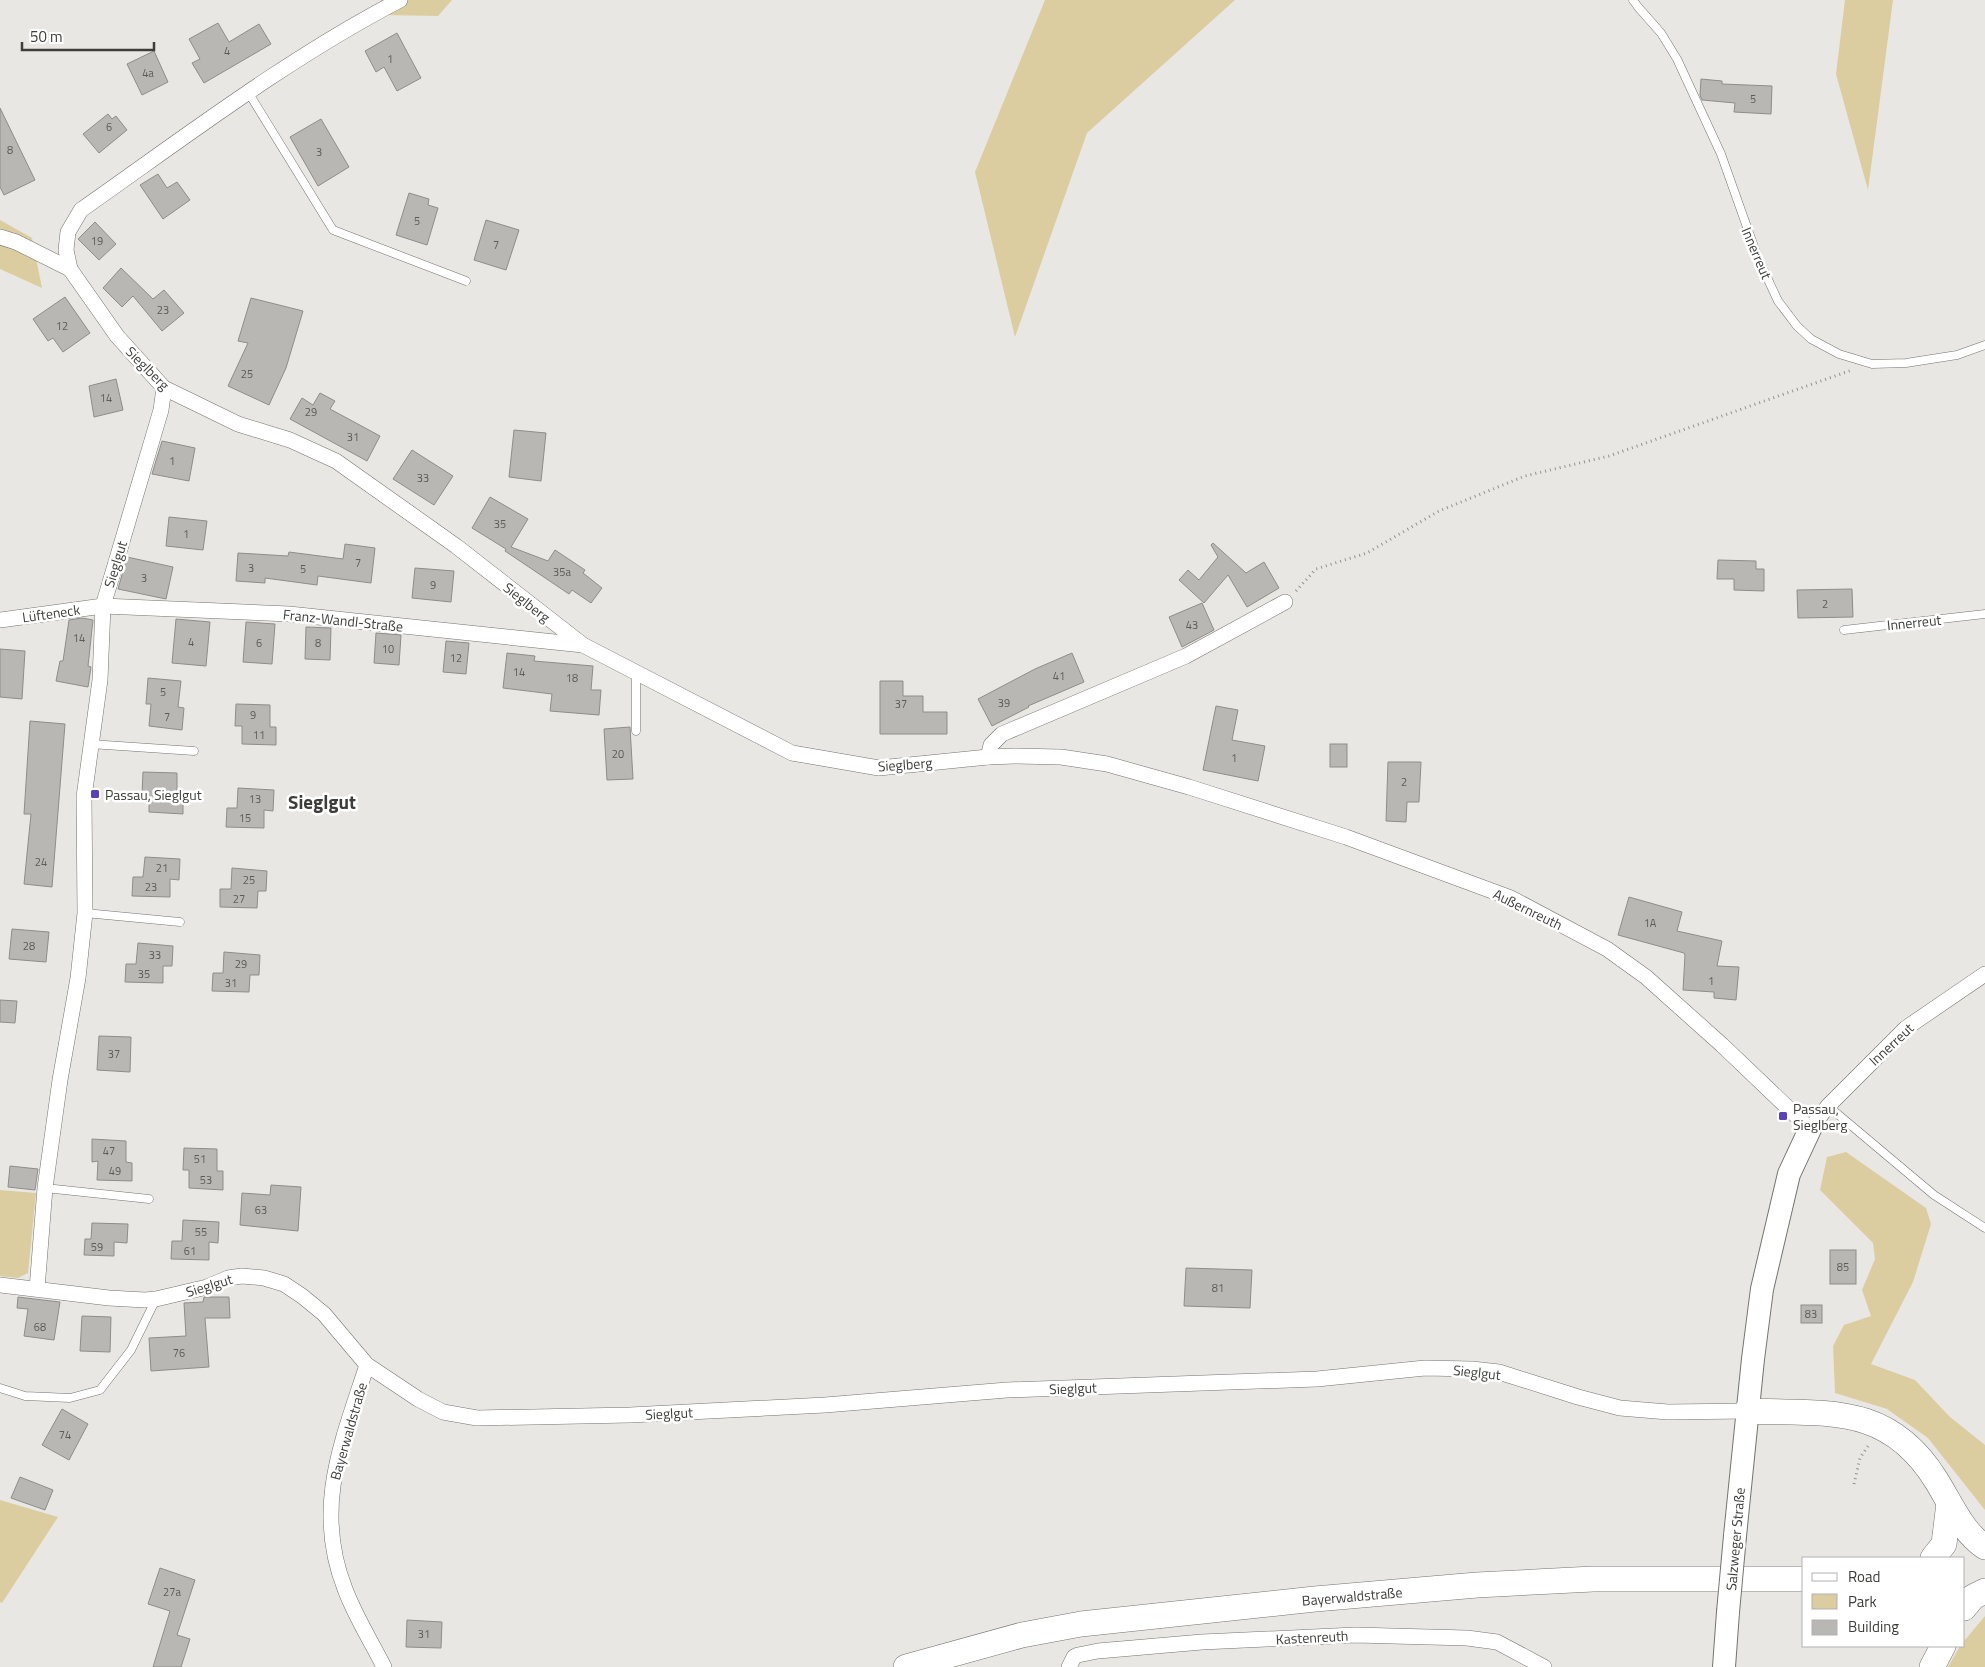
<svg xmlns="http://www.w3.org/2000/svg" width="1985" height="1667" viewBox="0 0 1985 1667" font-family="'Titillium Web',sans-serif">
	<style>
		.green { fill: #dccda1 }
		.building { fill: #b8b7b3; stroke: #8e8d89 }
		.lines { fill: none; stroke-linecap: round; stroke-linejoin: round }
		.lane-casing { stroke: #74736f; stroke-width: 9 }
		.street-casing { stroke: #74736f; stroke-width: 16 }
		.secondary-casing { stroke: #74736f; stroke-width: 24 }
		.primary-casing { stroke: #74736f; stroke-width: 26 }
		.path { stroke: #949390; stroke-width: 3; stroke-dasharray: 1 4; stroke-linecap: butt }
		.lane { stroke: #fff; stroke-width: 8 }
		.street { stroke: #fff; stroke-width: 15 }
		.secondary { stroke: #fff; stroke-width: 22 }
		.primary { stroke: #fff; stroke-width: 25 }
		.secondary-bridge-casing { stroke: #74736f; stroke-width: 24; stroke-linecap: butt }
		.secondary-bridge { stroke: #fff; stroke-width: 22 }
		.poi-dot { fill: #5941b9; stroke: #fff; stroke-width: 2 }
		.labels { text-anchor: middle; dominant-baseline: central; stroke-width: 5; stroke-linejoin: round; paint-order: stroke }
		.number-label { font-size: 11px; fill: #5c5c59 }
		.street-label { font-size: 14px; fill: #3d3d3b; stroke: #fff }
		.poi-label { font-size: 14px; fill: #3d3d3b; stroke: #fff; text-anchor: start }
		.district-label { font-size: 19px; font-weight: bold; fill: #3d3d3b; stroke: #fff }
	</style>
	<rect width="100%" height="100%" fill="#e9e7e3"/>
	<g class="green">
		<path d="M381,0H452L438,16L384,15Z"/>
		<path d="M1045,0H1235L1087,133L1015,337L975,172Z"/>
		<path d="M1845,0H1893L1868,190L1836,74Z"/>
		<path d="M0,220L32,238L42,288L0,269Z"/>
		<path d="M1846,1152L1926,1208L1931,1224L1913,1282L1871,1364L1915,1380L1950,1417L1985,1445V1510L1928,1438L1887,1409L1835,1393L1833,1346L1844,1325L1871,1316L1862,1290L1875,1259L1873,1243L1820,1190L1827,1157Z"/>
		<path d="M0,1190L36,1193L28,1273L18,1278L0,1276Z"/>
		<path d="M0,1500L58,1517L2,1603L0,1602Z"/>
		<path d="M1985,1616V1667H1948L1960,1646H1964V1641Z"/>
	</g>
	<g class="building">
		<path d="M218,23L229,42L259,24L271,44L204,83L192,63L200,59L189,39Z"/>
		<path d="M397,33L421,78L397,91L384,67L376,72L365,51Z"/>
		<path d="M154,51L168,82L142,95L127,64Z"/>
		<path d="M1701,79L1722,81V84L1772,86L1771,114L1734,112L1735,103L1702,100L1700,95Z"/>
		<path d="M0,108L35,180L4,195L0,187Z"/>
		<path d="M108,114L112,119L116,116L127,130L99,153L83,134Z"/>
		<path d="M321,119L349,167L318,186L290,137Z"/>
		<path d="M158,174L167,188L177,182L190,200L163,219L140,185Z"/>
		<path d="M409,193L429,199L428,205L438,208L427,245L396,235Z"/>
		<path d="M486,220L519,230L506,270L474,260Z"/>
		<path d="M95,222L116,244L99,260L78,239Z"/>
		<path d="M121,268L153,299L164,290L184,313L162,331L133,296L122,307L103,288Z"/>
		<path d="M65,297L90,333L63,352L53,338L48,341L33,319Z"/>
		<path d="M251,298L303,311L286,368L269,405L228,386L248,343L238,341Z"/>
		<path d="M116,379L123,410L94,417L89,386Z"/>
		<path d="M320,393L335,401L330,409L380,436L367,461L290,419L302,398L313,405Z"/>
		<path d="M514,430L546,433L541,481L509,477Z"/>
		<path d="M162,441L195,448L189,481L152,474Z"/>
		<path d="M412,450L453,476L434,505L393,479Z"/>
		<path d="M490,497L528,519L511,547L548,561L555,550L585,570L583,573L602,588L591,603L572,590L569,594L505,551L506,549L472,528Z"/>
		<path d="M169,517L207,521L203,550L166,546Z"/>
		<path d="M1213,543L1246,573L1264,562L1279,588L1247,607L1228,575L1204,603L1179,580L1188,570L1199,580L1218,557L1211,545Z"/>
		<path d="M345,544L375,548L371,583L318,576L317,585L265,578V583L236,581L238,553L288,556L289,552L343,559Z"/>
		<path d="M127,557L173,567L166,599L118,589Z"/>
		<path d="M1718,560L1756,561V569H1764V591L1734,590V579H1717Z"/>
		<path d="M415,568L454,571L451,602L412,598Z"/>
		<path d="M1852,589L1853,617L1798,618L1797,590Z"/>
		<path d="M1202,603L1214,630L1182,647L1169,617Z"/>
		<path d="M82,618L93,620L88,666L91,667L88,687L56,681L60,661H63L69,620Z"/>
		<path d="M176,619L210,622L206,666L172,663Z"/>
		<path d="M246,622L275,624L272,664L243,662Z"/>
		<path d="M306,627L331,628L330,660L305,659Z"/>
		<path d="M376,633L401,635L399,665L374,663Z"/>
		<path d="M446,641L469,643L466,674L443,672Z"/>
		<path d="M0,649L25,651L22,699L0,697Z"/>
		<path d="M507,653L535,656L534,661L593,666L591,690H601L599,715L550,711L552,694L503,688Z"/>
		<path d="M1072,653L1084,682L1028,706L1029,707L992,726L978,699L1035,669Z"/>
		<path d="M148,678L181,681L178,707L184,708L182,730L149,726L151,704H146Z"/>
		<path d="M880,681H903V696H923V712H947V734H880Z"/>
		<path d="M236,704L270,705V727H276V745L242,744V726H235Z"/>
		<path d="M1216,706L1238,710L1232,740L1265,746L1258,781L1203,770Z"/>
		<path d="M30,721L65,724L52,887L24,884L31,814H24Z"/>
		<path d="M630,727L633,779L607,780L604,729Z"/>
		<rect x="1330" y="744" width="17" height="23"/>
		<path d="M1388,762H1421L1419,802H1407L1406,822L1386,821Z"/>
		<path d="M143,772L177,773V795H183V814L149,812V794H142Z"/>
		<path d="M238,788L274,790L273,811L264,810V828L226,827L227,808H237Z"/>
		<path d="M145,857L180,859L179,880L170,879V897L132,896L133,877H143Z"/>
		<path d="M232,868L267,871L266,891H258L257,908L220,907V889H231Z"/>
		<path d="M1629,897L1682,912L1677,931L1722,941L1717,966L1739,967L1736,1000L1714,998V992L1683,990L1685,955L1684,953L1618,935Z"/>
		<path d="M12,929L49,932L46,962L9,959Z"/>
		<path d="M138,943L173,946L172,966H163V983L125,982L126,964H136Z"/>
		<path d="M224,952L260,955L259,975H250L249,992L212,991L213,973H223Z"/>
		<path d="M0,1000L17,1001L15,1023L0,1022Z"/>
		<path d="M99,1036L131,1037L130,1072L97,1070Z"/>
		<path d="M92,1139L126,1141V1162L132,1163V1181L97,1180L98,1161L92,1162Z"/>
		<path d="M184,1148L217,1149V1171H223V1190L189,1188V1170H183Z"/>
		<path d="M10,1166L38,1169L35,1190L8,1187Z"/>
		<path d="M271,1185L301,1187L298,1231L240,1225L242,1193L270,1195Z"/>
		<path d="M183,1220L219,1222L218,1243L209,1242V1260L171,1259L172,1241H182Z"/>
		<path d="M92,1223L128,1224L127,1243L114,1242V1256L84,1255L85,1239H91Z"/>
		<rect x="1830" y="1250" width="26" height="34"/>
		<path d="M1186,1268L1252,1270L1250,1308L1184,1306Z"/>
		<path d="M18,1297L60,1302L54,1340L24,1336L28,1309L17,1308Z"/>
		<path d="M204,1297H229L230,1318H205L209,1367L151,1371L149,1338L186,1336L184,1303L203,1302Z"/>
		<rect x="1801" y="1305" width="21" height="18"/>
		<path d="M82,1316L111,1317L110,1352L80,1351Z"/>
		<path d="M62,1409L88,1424L69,1460L42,1445Z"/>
		<path d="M20,1477L53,1490L45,1510L11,1498Z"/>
		<path d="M160,1568L195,1580L177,1635L190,1639L181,1667H153L170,1611L148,1604Z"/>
		<path d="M407,1620L442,1622L441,1648L406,1647Z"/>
	</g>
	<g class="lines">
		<defs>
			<g id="lane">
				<path d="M1633,0L1638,7L1661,33L1677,59L1721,154L1758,258L1778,301L1797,326L1811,339L1839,354L1872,364L1906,363L1957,355L1985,345"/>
				<path d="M248,92L333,230L466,281"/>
				<path d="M1844,630L1985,614"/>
				<path d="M636,672V731"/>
				<path d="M90,744L194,751"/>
				<path d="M85,913L180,922"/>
				<path d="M1828,1106L1934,1195L1985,1228"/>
				<path d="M45,1188L149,1199"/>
				<path d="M0,1388L25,1396L70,1398L100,1390L131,1350L156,1299"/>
			</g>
			<g id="street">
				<path d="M400,0C287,59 185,137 81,210L68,232L66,250L70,269L117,336L164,388L238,424L290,440L336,461L456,546L583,645L792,753L879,768L988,757L1015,756L1061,757L1107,764L1189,787L1346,837L1511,898L1607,949L1646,977L1722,1045L1810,1129L1828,1106L1906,1028L1985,974"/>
				<path d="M0,237L16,242L70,269"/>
				<path d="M0,620L103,606L289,614L583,645"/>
				<path d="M988,757L991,745L1002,734L1186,656L1285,602"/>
				<path d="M0,1285L109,1298L145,1300L156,1299L207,1287L228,1278L242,1276L264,1278L284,1284L302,1296L324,1314L367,1365L418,1399L443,1412L477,1418L630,1415L825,1405L1007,1390L1317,1379L1425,1368L1472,1369L1499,1372L1578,1397L1620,1408L1668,1412L1747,1411"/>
				<path d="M37,1289L45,1188L60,1080L78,978L85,913L84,797L100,680L103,606L161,410L164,388"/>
				<path d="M367,1365C342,1442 313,1508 345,1589C355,1616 371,1641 384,1667"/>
				<path d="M1069,1667L1074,1657L1078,1655L1098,1651L1202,1642L1355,1635L1467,1638L1497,1642L1544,1667"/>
			</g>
			<g id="secondary">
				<path d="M1735,1536L1753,1359L1762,1289L1789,1174L1810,1129"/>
				<path d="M1724,1667L1728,1612"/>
			</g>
			<g id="primary">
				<path d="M1747,1411C1827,1414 1888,1403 1936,1480C1950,1502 1962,1532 1985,1547"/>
				<path d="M1933,1558L1944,1544L1949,1503"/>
				<path d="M1964,1608L1973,1597L1985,1591"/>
				<path d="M906,1667L1022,1635L1081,1624L1315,1599L1477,1585L1593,1579H1804"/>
				<path d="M1932,1667L1943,1646"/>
			</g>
		</defs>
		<use href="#lane" class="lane-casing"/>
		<use href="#street" class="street-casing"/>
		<use href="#secondary" class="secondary-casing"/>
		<use href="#primary" class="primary-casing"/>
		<g class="path">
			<path d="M1296,591L1316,569L1367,553L1439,511L1525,476L1609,456L1852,370"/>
			<path d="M1854,1484L1860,1458L1870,1443"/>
		</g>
		<use href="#lane" class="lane"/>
		<use href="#street" class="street"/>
		<use href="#secondary" class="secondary"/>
		<use href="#primary" class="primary"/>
		<defs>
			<path id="secondary-bridge" d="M1728,1612L1735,1536"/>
		</defs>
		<use href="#secondary-bridge" class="secondary-bridge-casing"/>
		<use href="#secondary-bridge" class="secondary-bridge"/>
	</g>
	<g class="poi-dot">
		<rect x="90" y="789" width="10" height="10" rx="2.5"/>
		<rect x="1778" y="1111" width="10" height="10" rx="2.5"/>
	</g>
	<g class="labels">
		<g class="number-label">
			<text x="227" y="51">4</text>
			<text x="390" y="59">1</text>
			<text x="148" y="73">4a</text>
			<text x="1753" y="99">5</text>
			<text x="109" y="127">6</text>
			<text x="10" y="150">8</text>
			<text x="319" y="152">3</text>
			<text x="417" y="221">5</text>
			<text x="97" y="241">19</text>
			<text x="496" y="245">7</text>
			<text x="163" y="310">23</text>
			<text x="62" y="326">12</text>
			<text x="247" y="374">25</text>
			<text x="106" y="398">14</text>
			<text x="311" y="412">29</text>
			<text x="353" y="437">31</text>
			<text x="172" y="461">1</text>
			<text x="423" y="478">33</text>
			<text x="500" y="524">35</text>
			<text x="186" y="534">1</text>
			<text x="358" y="563">7</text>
			<text x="251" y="568">3</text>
			<text x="303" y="569">5</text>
			<text x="562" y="572">35a</text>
			<text x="144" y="578">3</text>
			<text x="433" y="585">9</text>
			<text x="1825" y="604">2</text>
			<text x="1192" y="625">43</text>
			<text x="79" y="638">14</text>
			<text x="191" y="642">4</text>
			<text x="259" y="643">6</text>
			<text x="318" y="643">8</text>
			<text x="388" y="649">10</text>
			<text x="456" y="658">12</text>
			<text x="519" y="672">14</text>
			<text x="1059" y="676">41</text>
			<text x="572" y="678">18</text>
			<text x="163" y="692">5</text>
			<text x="1004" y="703">39</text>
			<text x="901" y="704">37</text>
			<text x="253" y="715">9</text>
			<text x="167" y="717">7</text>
			<text x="259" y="735">11</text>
			<text x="618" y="754">20</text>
			<text x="1234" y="758">1</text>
			<text x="1404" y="782">2</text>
			<text x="255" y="799">13</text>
			<text x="245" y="818">15</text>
			<text x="41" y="862">24</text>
			<text x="162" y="868">21</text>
			<text x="249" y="880">25</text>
			<text x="151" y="887">23</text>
			<text x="239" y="899">27</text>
			<text x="1650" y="923">1A</text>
			<text x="29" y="946">28</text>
			<text x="155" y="955">33</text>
			<text x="241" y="964">29</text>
			<text x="144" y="974">35</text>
			<text x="1711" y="981">1</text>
			<text x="231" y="983">31</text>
			<text x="114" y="1054">37</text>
			<text x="109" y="1151">47</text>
			<text x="200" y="1159">51</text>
			<text x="115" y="1171">49</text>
			<text x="206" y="1180">53</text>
			<text x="261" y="1210">63</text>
			<text x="201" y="1232">55</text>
			<text x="97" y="1247">59</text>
			<text x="190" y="1251">61</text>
			<text x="1843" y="1267">85</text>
			<text x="1218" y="1288">81</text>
			<text x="1811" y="1314">83</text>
			<text x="40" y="1327">68</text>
			<text x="179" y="1353">76</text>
			<text x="65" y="1435">74</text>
			<text x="172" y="1592">27a</text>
			<text x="424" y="1634">31</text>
		</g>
		<g class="street-label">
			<text transform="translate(1757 253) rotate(67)">Innerreut</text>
			<text transform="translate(148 368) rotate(45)">Sieglberg</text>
			<text transform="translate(115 564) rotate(-73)">Sieglgut</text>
			<text transform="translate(527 602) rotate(38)">Sieglberg</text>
			<text transform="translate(51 613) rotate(-8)">Lüfteneck</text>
			<text transform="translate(343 620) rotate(6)">Franz-Wandl-Straße</text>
			<text transform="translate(1914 622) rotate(-6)">Innerreut</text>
			<text transform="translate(905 764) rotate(-4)">Sieglberg</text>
			<text transform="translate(1528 909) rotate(26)">Außernreuth</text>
			<text transform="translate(1891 1044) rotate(-43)">Innerreut</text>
			<text transform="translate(209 1285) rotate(-17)">Sieglgut</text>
			<text transform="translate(1477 1372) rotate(6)">Sieglgut</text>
			<text transform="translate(1073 1388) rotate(-2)">Sieglgut</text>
			<text transform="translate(669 1413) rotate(-3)">Sieglgut</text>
			<text transform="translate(348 1431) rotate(-74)">Bayerwaldstraße</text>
			<text transform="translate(1735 1539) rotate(-85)">Salzweger Straße</text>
			<text transform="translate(1352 1596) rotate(-5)">Bayerwaldstraße</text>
			<text transform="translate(1312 1637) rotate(-3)">Kastenreuth</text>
		</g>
		<g class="poi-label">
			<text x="105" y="794">Passau, Sieglgut</text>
			<text x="1793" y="1108">Passau,<tspan x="1793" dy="16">Sieglberg</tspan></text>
		</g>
		<g class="district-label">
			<text x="322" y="801">Sieglgut</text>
		</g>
	</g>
	<rect x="1802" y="1557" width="162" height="90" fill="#ffffff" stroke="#b1b1b1"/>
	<rect x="1812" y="1573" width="25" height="8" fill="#ffffff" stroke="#b1b1b1"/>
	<text x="1848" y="1582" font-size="15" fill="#3d3d3b">Road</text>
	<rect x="1812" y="1594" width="25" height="15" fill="#dccda1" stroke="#b1b1b1"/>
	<text x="1848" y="1607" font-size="15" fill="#3d3d3b">Park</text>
	<rect x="1812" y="1620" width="25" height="15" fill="#b8b7b3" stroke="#b1b1b1"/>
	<text x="1848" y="1632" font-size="15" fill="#3d3d3b">Building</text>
	<path d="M22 42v8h132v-8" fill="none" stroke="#3d3d3b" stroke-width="2.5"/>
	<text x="30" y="42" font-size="15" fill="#3d3d3b" stroke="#ffffff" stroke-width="4" paint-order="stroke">50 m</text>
</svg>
